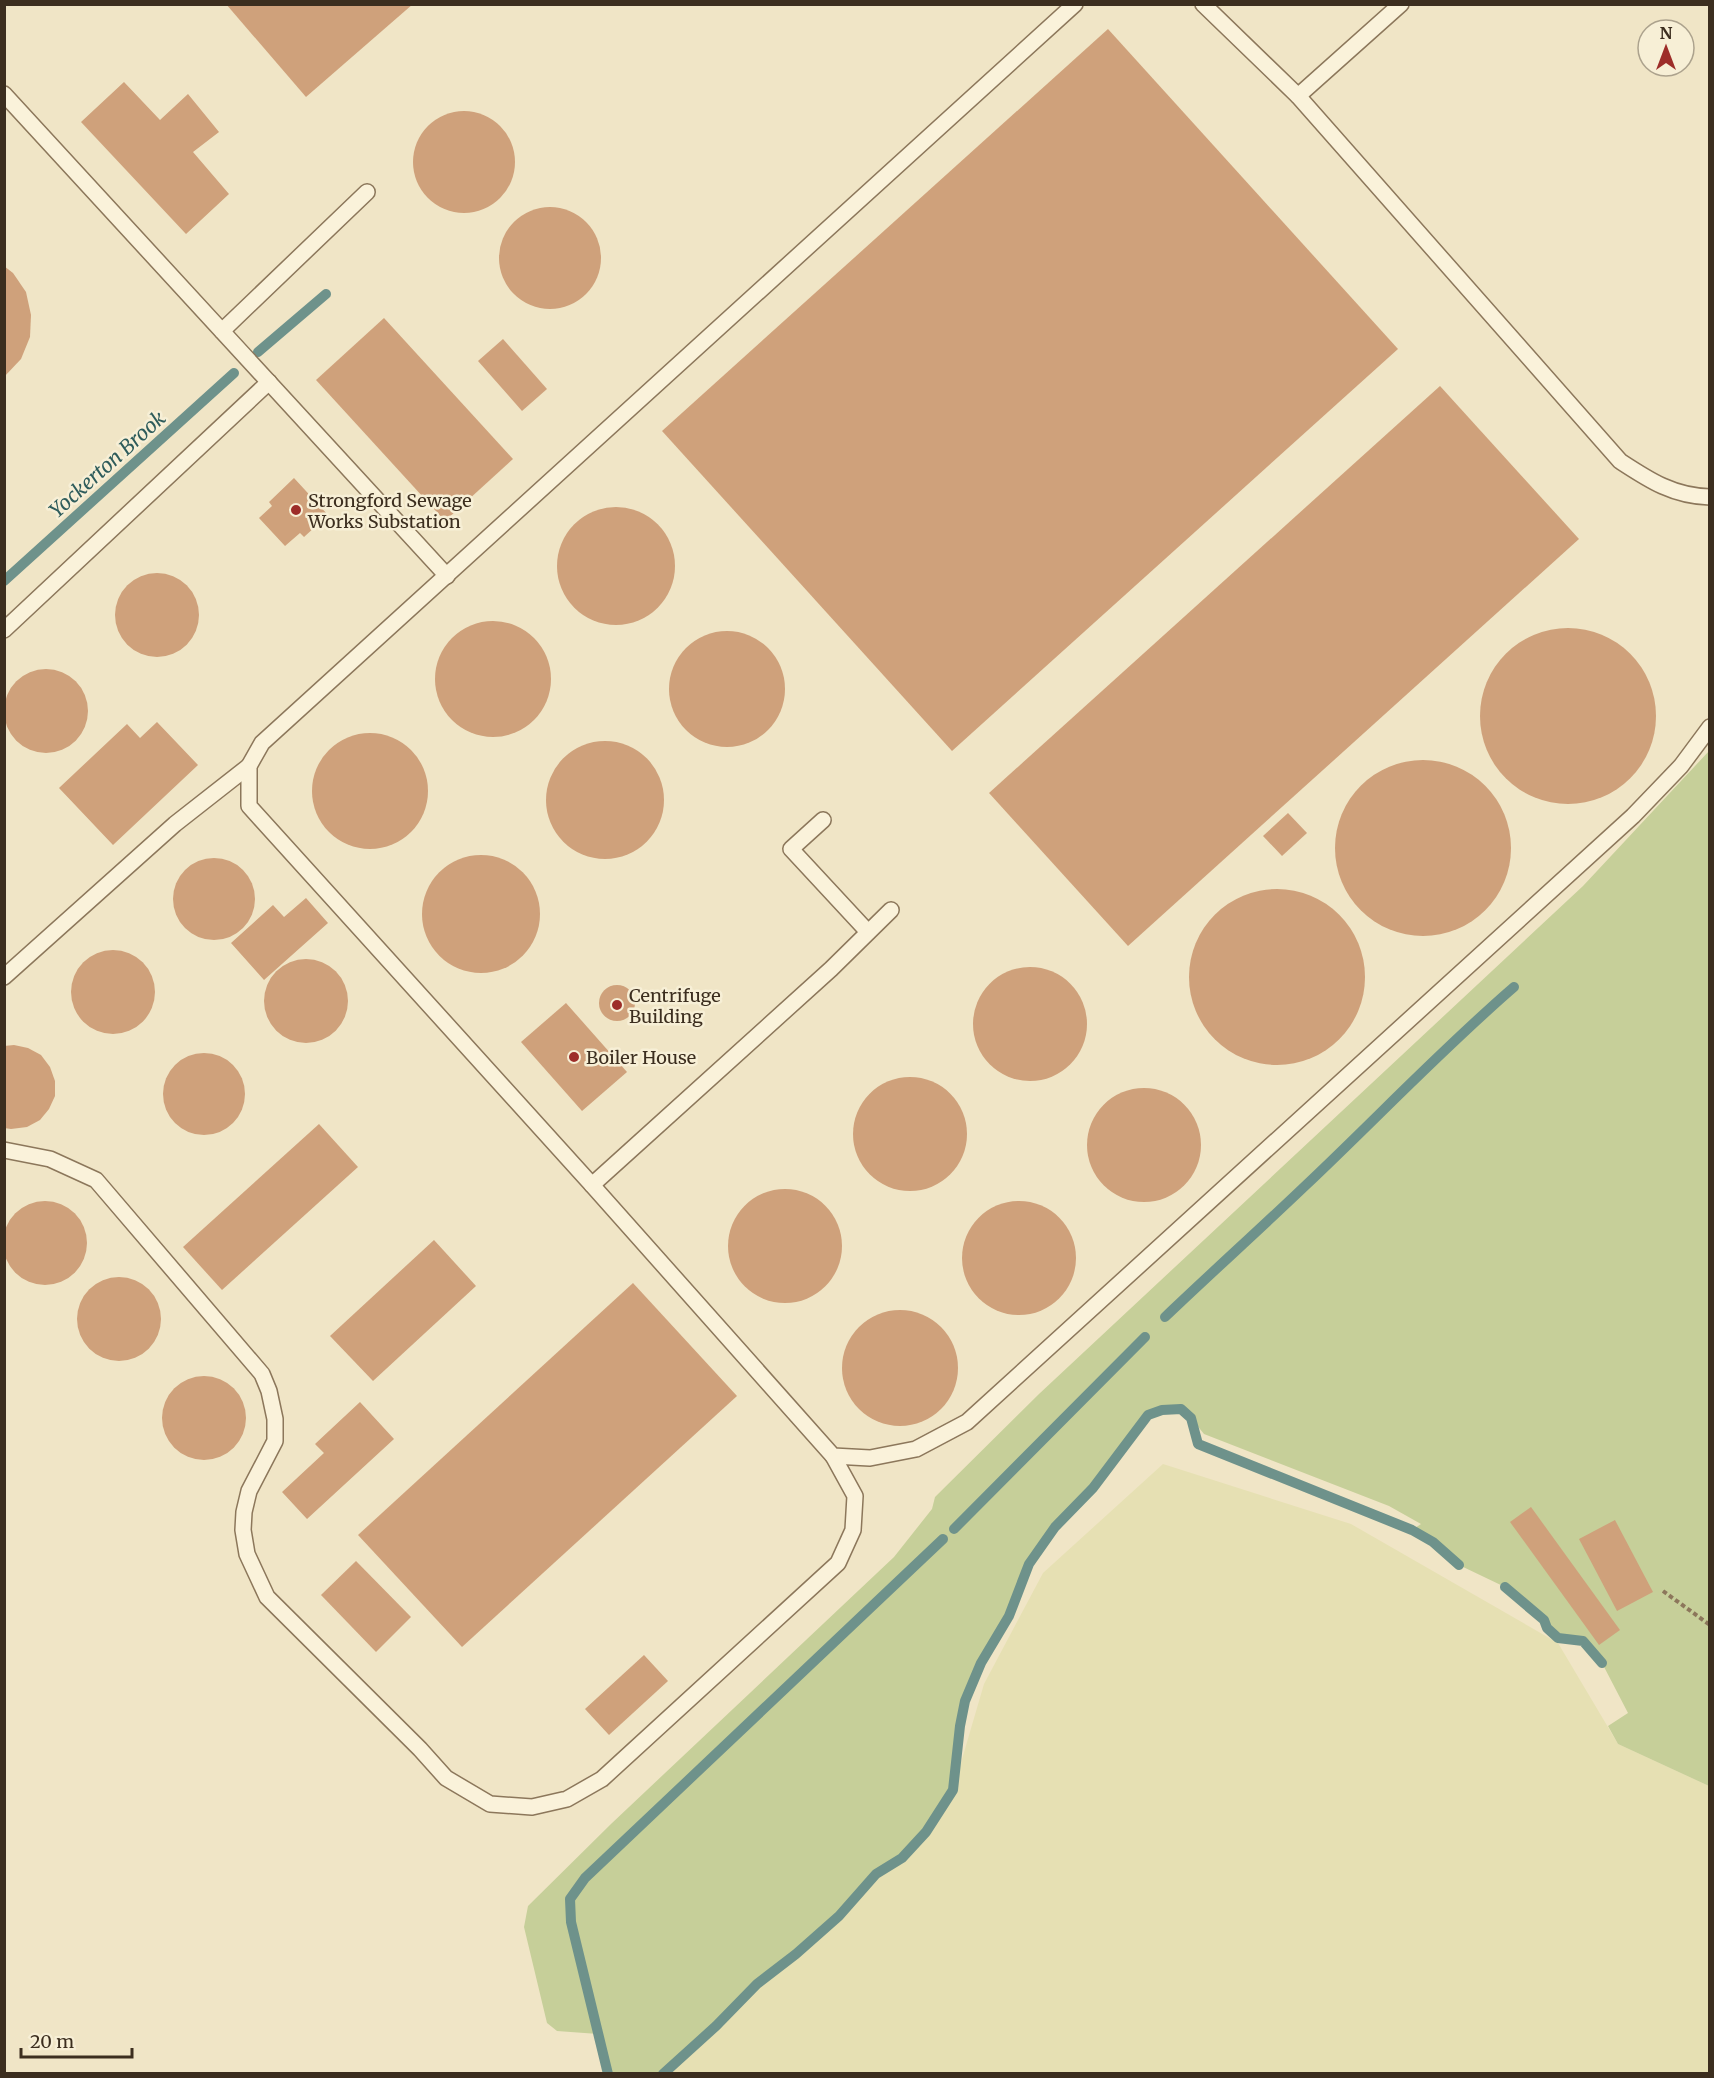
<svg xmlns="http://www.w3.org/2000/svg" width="1714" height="2078" viewBox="0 0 1714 2078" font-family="Merriweather,serif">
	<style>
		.farmland { fill: #e6e0b3 }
		.green { fill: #c6cf99 }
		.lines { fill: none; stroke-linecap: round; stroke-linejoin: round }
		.stream { stroke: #6e928b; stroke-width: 10 }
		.building { fill: #cfa17b }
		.service-casing { stroke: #8c775b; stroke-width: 18 }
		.path { stroke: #8c775b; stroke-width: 4; stroke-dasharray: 4.5 3; stroke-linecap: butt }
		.service { stroke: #faf2da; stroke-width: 15 }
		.poi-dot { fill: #9d2d29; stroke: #f7efd6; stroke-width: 2 }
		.labels { text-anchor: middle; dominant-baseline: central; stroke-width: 5; stroke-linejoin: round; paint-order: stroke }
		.poi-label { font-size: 18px; fill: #3c2e1f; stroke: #f7efd6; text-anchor: start }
		.water-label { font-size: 20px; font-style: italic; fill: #2e5c5b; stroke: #f7efd6 }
	</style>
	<rect width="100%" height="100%" fill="#f0e5c6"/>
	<path class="farmland" d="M1163,1464L1351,1524L1558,1643L1618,1744L1709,1786V2073L663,2074L716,2026L757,1984L796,1954L839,1916L876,1874L902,1858L953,1790L984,1684L1043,1573Z"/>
	<path class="green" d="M1709,751V1786L1618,1744L1608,1726L1628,1713L1602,1663L1583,1641L1558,1638L1547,1628L1544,1620L1505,1587L1459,1565L1433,1542L1412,1530L1421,1524L1389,1506L1204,1434L1191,1418L1181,1409L1162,1410L1147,1415L1093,1488L1055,1527L1029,1564L1009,1616L981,1663L965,1701L960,1726L953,1790L926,1832L902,1858L876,1874L839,1916L796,1954L757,1984L716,2026L663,2073H608L598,2034L557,2031L547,2023L524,1927L528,1906L611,1824L894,1557L932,1509L935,1497L1039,1394L1583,886Z"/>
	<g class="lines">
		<g class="stream">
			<path d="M258,352L326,294"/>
			<path d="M4,581L234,373"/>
			<path d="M1165,1317C1211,1273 1259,1230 1305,1186C1375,1120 1441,1050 1514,987"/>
			<path d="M954,1529L1145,1337"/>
			<path d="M1505,1587L1544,1620L1547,1628L1558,1638L1583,1641L1602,1663"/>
			<path d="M608,2074L571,1922L570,1899L585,1878L943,1539"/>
			<path d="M663,2074L716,2026L757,1984L796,1954L839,1916L876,1874L902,1858L926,1832L953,1790L960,1726L965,1701L981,1663L1009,1616L1029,1564L1055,1527L1093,1488L1148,1415L1162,1410L1181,1409L1191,1418L1198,1444L1412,1530L1433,1542L1459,1565"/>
		</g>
	</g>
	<g class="building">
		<path d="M226,4H413L306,97Z"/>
		<path d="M1108,29L1398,349L952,751L662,431Z"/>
		<path d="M124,82L160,120L188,94L219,132L193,152L229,194L186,234L81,122Z"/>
		<circle cx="464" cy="162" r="51"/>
		<circle cx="550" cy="258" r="51"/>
		<path d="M4,266L13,273L26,292L31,315L30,337L21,359L4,377Z"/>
		<path d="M384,318L513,459L445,521L316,380Z"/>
		<path d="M503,339L547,389L522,411L478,361Z"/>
		<path d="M1440,386L1579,539L1128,946L989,793Z"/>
		<path d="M294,478L328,515L304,537L300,533L285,546L259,518L272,506L269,502Z"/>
		<circle cx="616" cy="566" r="59"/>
		<circle cx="157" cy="615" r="42"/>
		<circle cx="493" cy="679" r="58"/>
		<circle cx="1568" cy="716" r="88"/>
		<circle cx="727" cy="689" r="58"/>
		<circle cx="46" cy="711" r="42"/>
		<path d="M157,722L198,765L113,845L59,788L127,724L140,738Z"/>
		<circle cx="370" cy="791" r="58"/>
		<circle cx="605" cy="800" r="59"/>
		<circle cx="1423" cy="848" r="88"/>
		<path d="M1288,813L1307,833L1282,856L1263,836Z"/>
		<circle cx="481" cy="914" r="59"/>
		<circle cx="214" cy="899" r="41"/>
		<circle cx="1277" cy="977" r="88"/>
		<path d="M306,898L328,923L264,980L231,943L273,905L284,917Z"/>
		<circle cx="113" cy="992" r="42"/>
		<circle cx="306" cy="1001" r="42"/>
		<circle cx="1030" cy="1024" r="57"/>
		<circle cx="617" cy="1003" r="18"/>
		<path d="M566,1003L627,1072L582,1111L521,1042Z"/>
		<path d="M14,1045L28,1048L41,1055L50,1067L55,1081V1096L49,1109L40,1120L27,1127L11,1129L4,1128V1046Z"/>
		<circle cx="204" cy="1094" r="41"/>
		<circle cx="910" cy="1134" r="57"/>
		<circle cx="1144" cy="1145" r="57"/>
		<path d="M319,1124L358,1167L222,1290L183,1247Z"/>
		<circle cx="785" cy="1246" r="57"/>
		<circle cx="1019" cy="1258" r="57"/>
		<circle cx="45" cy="1243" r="42"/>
		<path d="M434,1240L476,1286L373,1381L330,1336Z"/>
		<circle cx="119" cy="1319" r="42"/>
		<path d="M633,1283L737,1396L462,1647L358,1535Z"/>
		<circle cx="900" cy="1368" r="58"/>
		<circle cx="204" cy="1418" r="42"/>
		<path d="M360,1402L394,1439L307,1519L282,1492L324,1453L315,1444Z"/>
		<path d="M1531,1507L1620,1630L1599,1645L1510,1522Z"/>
		<path d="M1615,1520L1653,1592L1617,1611L1579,1539Z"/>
		<path d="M356,1561L411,1617L376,1652L321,1595Z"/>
		<path d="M644,1655L668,1681L609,1735L585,1709Z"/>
	</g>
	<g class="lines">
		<defs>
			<g id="service">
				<path d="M1075,4L262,743L249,766V806L592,1185L833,1456L870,1458L916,1449L967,1422L1633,816L1681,766L1710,727"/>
				<path d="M1203,4L1298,96L1620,461C1649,480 1673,496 1710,497"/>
				<path d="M4,94L447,576"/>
				<path d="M1298,96L1401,4"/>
				<path d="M222,331L367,192"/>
				<path d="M4,630L269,382"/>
				<path d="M823,820L791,849L868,932"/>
				<path d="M4,977L175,824L249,766"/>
				<path d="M4,1150L50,1159L96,1180L262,1374L269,1391L275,1419V1441L249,1491L244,1512L243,1530L247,1554L267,1597L420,1749L446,1778L490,1804L532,1807L567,1799L602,1779L838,1563L853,1530L855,1496L833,1456"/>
				<path d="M592,1185L831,969L891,910"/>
			</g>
		</defs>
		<use href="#service" class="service-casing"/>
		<path class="path" d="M1663,1591L1710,1625"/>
		<use href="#service" class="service"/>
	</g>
	<g class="poi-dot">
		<circle cx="296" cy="510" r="6"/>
		<circle cx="617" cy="1005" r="6"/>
		<circle cx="574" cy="1057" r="6"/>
	</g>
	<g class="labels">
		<g class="poi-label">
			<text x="308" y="500">Strongford Sewage<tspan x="308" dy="21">Works Substation</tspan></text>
			<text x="629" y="995">Centrifuge<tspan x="629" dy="21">Building</tspan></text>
			<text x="586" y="1057">Boiler House</text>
		</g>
		<g class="water-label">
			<text transform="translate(107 464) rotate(-42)">Yockerton Brook</text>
		</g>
	</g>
	<rect width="1714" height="2078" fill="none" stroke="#3c2e1f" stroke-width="12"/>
	<g transform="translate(1666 48)"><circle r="28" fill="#f7efd6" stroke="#aca28d" stroke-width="1.5"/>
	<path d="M0-4.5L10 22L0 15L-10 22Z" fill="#9d2d29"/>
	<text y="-9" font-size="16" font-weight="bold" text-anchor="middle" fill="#3c2e1f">N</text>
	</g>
	<path d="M21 2048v9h111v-9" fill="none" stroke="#3c2e1f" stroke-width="3"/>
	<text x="30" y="2048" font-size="18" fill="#3c2e1f" stroke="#f7efd6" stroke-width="4.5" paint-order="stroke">20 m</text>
</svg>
